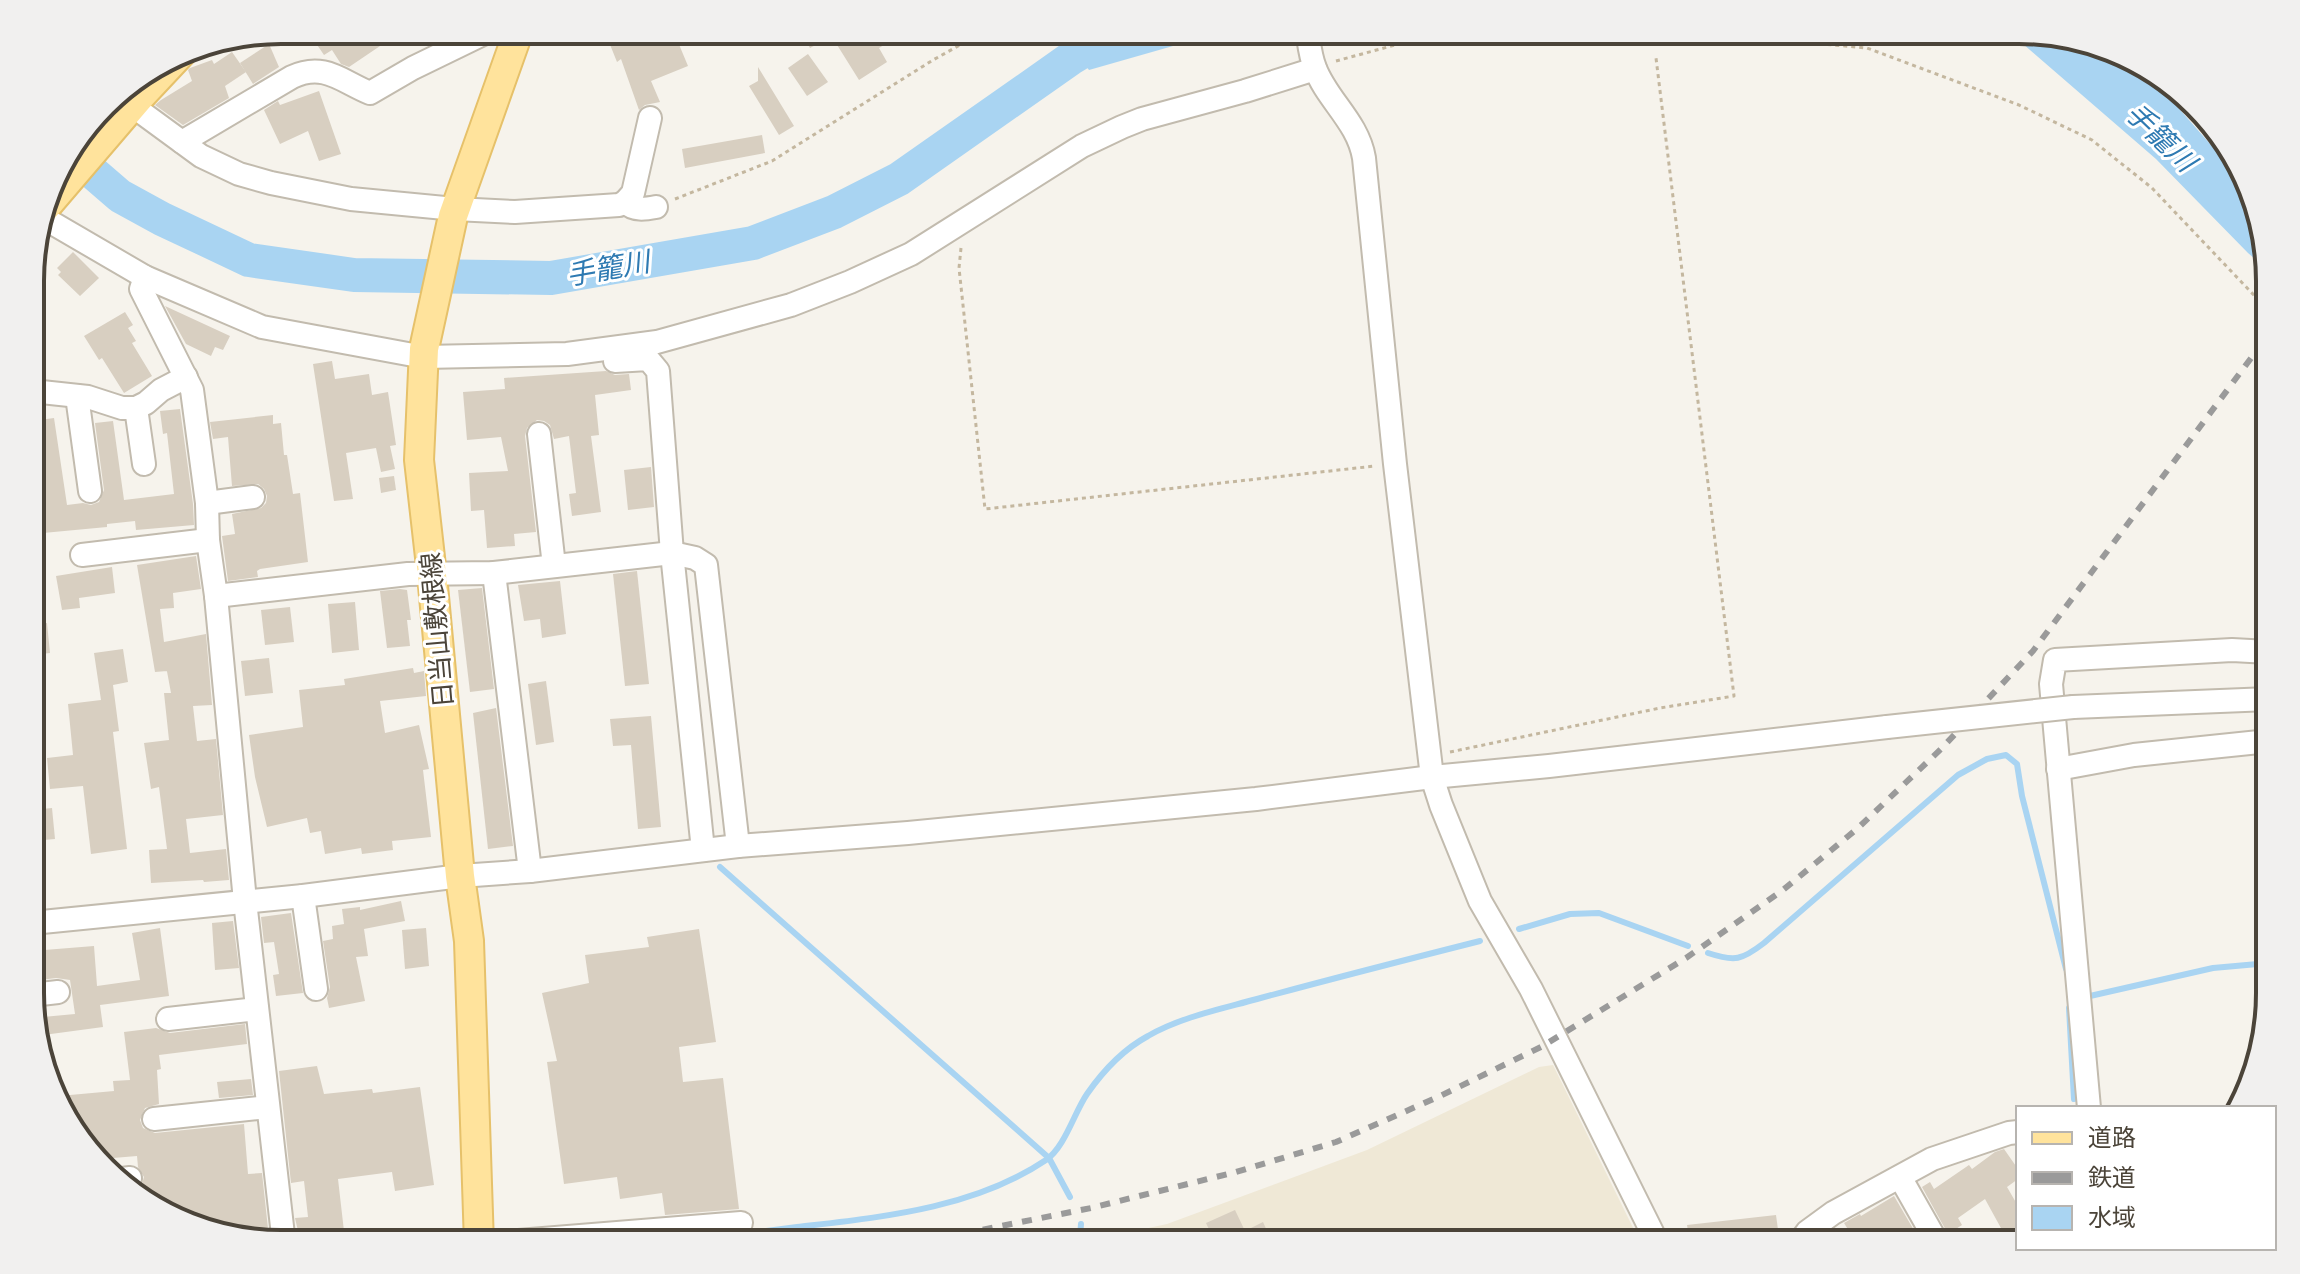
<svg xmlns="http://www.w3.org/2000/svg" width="2300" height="1274" viewBox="0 0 2300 1274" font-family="Cabin,'Noto Sans JP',sans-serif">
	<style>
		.education { fill: #efe8d6 }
		.water { fill: #a9d4f2 }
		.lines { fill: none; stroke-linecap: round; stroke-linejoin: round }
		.stream { stroke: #a9d4f2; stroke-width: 6 }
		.river { stroke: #a9d4f2; stroke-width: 34 }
		.building { fill: #d8cfc1 }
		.minor-casing { stroke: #c2bbae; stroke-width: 26 }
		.major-casing { stroke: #e6c16a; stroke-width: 32 }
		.path { stroke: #c4b79f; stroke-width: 3; stroke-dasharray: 4 4; stroke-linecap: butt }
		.minor { stroke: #fff; stroke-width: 22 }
		.major { stroke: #ffe39c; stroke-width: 28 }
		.rail { stroke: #9a9a9a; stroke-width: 6; stroke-dasharray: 10 10; stroke-linecap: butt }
		.minor-bridge-casing { stroke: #c2bbae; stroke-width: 26; stroke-linecap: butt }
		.minor-bridge { stroke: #fff; stroke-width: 22 }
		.labels { text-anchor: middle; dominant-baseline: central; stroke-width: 6; stroke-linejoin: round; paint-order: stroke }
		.street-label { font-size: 26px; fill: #4b4439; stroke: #fff }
		.water-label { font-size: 28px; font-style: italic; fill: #2e7ab2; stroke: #fff }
		.rim { fill: none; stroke: #4b4439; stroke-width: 4 }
	</style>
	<rect width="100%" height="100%" fill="#f6f3ec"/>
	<path class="education" d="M1553,1065L1641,1244H1074L1167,1224L1367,1150L1539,1067Z"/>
	<g class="water">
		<path d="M1058,30H1229L1089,70Z"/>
		<path d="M2007,30H2019L2138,62L2240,178L2269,264V271L2248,253L2156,159Z"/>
	</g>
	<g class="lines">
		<g class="stream">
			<path d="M720,867L1049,1158L1070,1197"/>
			<path d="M1519,929L1570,914L1599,913L1688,946"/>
			<path d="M1708,953C1735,962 1742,960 1764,943L1958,775L1987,759L2006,755L2017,764L2022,796L2066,969"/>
			<path d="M2090,996L2213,968L2269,963"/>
			<path d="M2069,1008L2074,1099"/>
			<path d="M1081,1224L1080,1237L1084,1244"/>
			<path d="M640,1242C693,1240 745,1234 797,1227C882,1217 973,1209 1046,1160C1065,1147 1074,1113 1087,1094C1103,1071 1124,1049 1148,1036C1181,1017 1221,1009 1257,999C1331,979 1405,960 1480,941"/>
		</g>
		<path class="river" d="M69,152L120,196L162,219L249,260L354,275L551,278L753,243L834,212L899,179L1070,59L1115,32"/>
	</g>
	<g class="building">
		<path d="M307,30H398L381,41L383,44L349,67L341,64L332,50L324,55Z"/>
		<path d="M638,30H673L688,66L651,81L660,102L645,105L639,110L621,59L617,62L609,42Z"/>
		<path d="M800,30H843L810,48Z"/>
		<path d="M851,30H909L879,48L887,62L859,80L834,40Z"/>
		<path d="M269,44L279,67L253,84L240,63Z"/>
		<path d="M232,52L246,72L225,86L229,98L183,125L155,105L161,100L192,81L188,70L190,68L212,60L214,64Z"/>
		<path d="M808,54L828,82L807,96L788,68Z"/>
		<path d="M758,67L794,126L779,135L749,86L758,81Z"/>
		<path d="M319,91L341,154L319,161L308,131L280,144L264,110L278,101L280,105Z"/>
		<path d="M762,135L765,153L685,168L682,149Z"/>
		<path d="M73,252L99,278L80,296L58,275L61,272L57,268Z"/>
		<path d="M165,306L230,336L223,350L215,347L211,356L186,344Z"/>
		<path d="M125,312L133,325L128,328L136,341L132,343L152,376L124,393L102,358L99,360L84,336Z"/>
		<path d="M332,361L335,379L369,374L372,395L388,392L396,445L390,446L395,469L381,472L376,448L346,453L353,499L334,501L313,364Z"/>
		<path d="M606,371L615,375L629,374L631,390L595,395L599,435L591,436L601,512L572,516L569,494L576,493L569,436L554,439L550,425L544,421L537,420L527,428L525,436L536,532L514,534L515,546L487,548L484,510L471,511L469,473L508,471L501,437L467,440L463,392L505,389L504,378Z"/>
		<path d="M180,409L193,504L194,525L136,530L135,521L107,524V527L43,533L41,509L43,508L32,421L54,418L67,505L83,503L91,505L99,502L104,490L95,423L113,421L124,500L174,494L167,433L163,434L160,411Z"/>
		<path d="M273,415V424L281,423L284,455H287L293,494L300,493L308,562L260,569L257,571L258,577L228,581L222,536L235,534L232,514L261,508L266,503L267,496L264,489L258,484L232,486L228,437L213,439L210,422Z"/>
		<path d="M651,467L654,507L628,510L624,470Z"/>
		<path d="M394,476L396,490L381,493L379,478Z"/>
		<path d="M196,556L201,589L173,593L174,608L160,609L164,642L206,634L212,705L193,706L197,741L216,739L223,815L186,819L190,853L226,849L229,880L204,882L203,880L151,883L149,850L167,849L159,787L151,789L144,743L169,740L164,693H171L166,666L167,671L155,672L137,565Z"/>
		<path d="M112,567L115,593L79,598L80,608L62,610L56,576Z"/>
		<path d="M637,571L649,684L625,686L613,574Z"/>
		<path d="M560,581L566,634L542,638L540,619L524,621L518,585Z"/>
		<path d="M482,588L494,689L470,692L458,590Z"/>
		<path d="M400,589L407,590L411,620H407L410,646L387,648L380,591Z"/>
		<path d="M355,602L359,650L332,653L328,604Z"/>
		<path d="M290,607L294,642L265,645L261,610Z"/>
		<path d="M47,623L50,653L32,655V625Z"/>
		<path d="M123,649L128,682L113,685L119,731L113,732L127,849L91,854L83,786L50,789L47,758L73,755L68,704L101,700L94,653Z"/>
		<path d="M269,658L273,693L245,696L241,661Z"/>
		<path d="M413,668L414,673L424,671L426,696L380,701L385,733L419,725L429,769L423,770L431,837L392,841L393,850L362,854L361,848L325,854L321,831L310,833L307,818L267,827L255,777L249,735L303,727L299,690L345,685L344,679Z"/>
		<path d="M546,681L554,742L536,745L528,684Z"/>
		<path d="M496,708L513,846L488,849L473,713Z"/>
		<path d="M651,716L661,827L638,829L631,745L613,746L610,719Z"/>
		<path d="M52,808L55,839L32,841V810Z"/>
		<path d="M401,901L405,921L364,929L368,956L356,957L365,1001L329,1008L327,998L330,987L323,941L333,939L332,926L344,924L342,909L360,907V910Z"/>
		<path d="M291,913L303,993L276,996L273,975L279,974L274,942L264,943L261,917Z"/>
		<path d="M233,921L239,968L215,970L212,923Z"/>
		<path d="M160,928L169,996L100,1005L103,1027L36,1036L32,1018L75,1014L70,980L56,978L32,981V951L94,946L97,986L140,980L132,933Z"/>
		<path d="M426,928L429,966L405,969L402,930Z"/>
		<path d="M699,929L716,1042L679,1047L683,1082L723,1078L739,1209L665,1215L662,1193L620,1199L617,1177L564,1184L547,1062L557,1061L542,993L589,983L585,955L649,947L647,937Z"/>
		<path d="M245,1024L247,1044L159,1055L161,1069L157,1070L159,1104L145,1108L140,1120L143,1128L155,1133L244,1124L248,1174L262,1173L269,1238L261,1239L156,1211L135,1191L142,1184L144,1177L138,1167L137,1156L101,1159L73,1133L59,1096L114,1091L113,1081L130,1080L124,1032L156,1028L170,1033Z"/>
		<path d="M317,1066L324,1094L372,1089L373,1093L420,1087L434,1185L395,1191L392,1172L338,1179L345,1240L301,1244L295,1218L308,1217L304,1181L291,1183L279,1071Z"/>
		<path d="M251,1079L253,1095L219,1098L217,1082Z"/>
		<path d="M2004,1149L2018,1169V1179L2007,1187L2018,1206V1232L2007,1239L1985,1199L1958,1218L1962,1225L1948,1234L1922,1187L1930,1182L1934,1189L1969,1165L1972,1169L1995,1152Z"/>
		<path d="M1894,1196L1922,1244H1857L1844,1223L1860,1214L1861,1216Z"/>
		<path d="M1235,1210L1245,1231L1263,1222L1273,1244H1216L1206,1223Z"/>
		<path d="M1776,1215L1780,1244H1690L1687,1225Z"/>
	</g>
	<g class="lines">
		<defs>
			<g id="minor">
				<path d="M1307,30C1309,42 1310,56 1315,68C1327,100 1358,122 1364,158L1395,464L1432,777L1441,805L1480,901L1531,989L1658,1244"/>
				<path d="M115,93L201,156L239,174L271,183L351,199L455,209L515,212L619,205L625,202L633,193L650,118"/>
				<path d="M182,142L292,77C324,62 341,81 370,93L413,68L487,32L516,30"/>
				<path d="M625,202C634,211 645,209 656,207"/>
				<path d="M42,217L145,277L262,327L424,357L567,354L657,342L791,305L850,282L911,254L1082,146L1122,127L1142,119L1245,91L1315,69"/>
				<path d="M145,277L141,289L192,390L207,503L208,540L216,596L245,901L284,1244"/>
				<path d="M615,361L648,359L658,371L672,553L703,850"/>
				<path d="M32,391L88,397L122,408H136L146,403L161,390L186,377"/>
				<path d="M77,396L90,491"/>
				<path d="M136,408L144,464"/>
				<path d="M539,434L554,566"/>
				<path d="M207,503L253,497"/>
				<path d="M82,555L208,540"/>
				<path d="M494,573L530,871"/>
				<path d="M216,596L408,574L494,573L672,553L695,558L706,565L738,846"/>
				<path d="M2073,707L2269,699"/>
				<path d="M2058,769L2134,755L2269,741"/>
				<path d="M303,896L316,989"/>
				<path d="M32,923L303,896L460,876L530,871L738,846L908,833L1256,799L1432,777L1549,766L1887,727"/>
				<path d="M32,995L58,992"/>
				<path d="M168,1019L257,1009"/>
				<path d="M2089,1108L2051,684L2055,660L2232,650L2269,652"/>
				<path d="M154,1119L268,1107"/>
				<path d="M1900,1177L1938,1244"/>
				<path d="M122,1179L130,1178"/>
				<path d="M481,1244L741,1223"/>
				<path d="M1798,1244L1807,1232L1833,1213L1932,1159L2009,1133L2018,1132"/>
			</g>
			<g id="major">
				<path d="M44,209L139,98L184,50"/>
				<path d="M479,1244L469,941L460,876L432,575L419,460L424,349L453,216L519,30"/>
			</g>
		</defs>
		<use href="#minor" class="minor-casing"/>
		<use href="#major" class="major-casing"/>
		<g class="path">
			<path d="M1668,30L1867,48L2019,105L2092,140L2152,188L2269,311"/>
			<path d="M1336,61L1432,35L1657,30"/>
			<path d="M675,199L772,161L933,60L987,30"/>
			<path d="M961,248L959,268L985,509L1375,466"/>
			<path d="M1450,752L1660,708L1734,696L1656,58"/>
		</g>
		<use href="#minor" class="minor"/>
		<use href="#major" class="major"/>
		<path class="rail" d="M864,1244L926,1241L1091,1208L1236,1172L1336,1142L1438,1097L1541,1047L1686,958L1783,890L1858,828L1941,749L2033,651L2269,334"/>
		<defs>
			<path id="minor-bridge" d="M1887,727L2073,707"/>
		</defs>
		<use href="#minor-bridge" class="minor-bridge-casing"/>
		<use href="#minor-bridge" class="minor-bridge"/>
	</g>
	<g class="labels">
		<g class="street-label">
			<text transform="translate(437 630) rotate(-95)">日当山敷根線</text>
		</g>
		<g class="water-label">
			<text transform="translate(2161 137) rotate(44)">手籠川</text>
			<text transform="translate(608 268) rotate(-10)">手籠川</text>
		</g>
	</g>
	<path d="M0 0H2300V1274H0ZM281 44H2019A237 237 0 0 1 2256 281V993A237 237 0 0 1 2019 1230H281A237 237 0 0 1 44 993V281A237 237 0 0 1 281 44Z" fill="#f1f0ef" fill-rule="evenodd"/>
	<path class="rim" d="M281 44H2019A237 237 0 0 1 2256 281V993A237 237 0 0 1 2019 1230H281A237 237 0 0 1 44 993V281A237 237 0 0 1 281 44Z"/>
	<rect x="2016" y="1106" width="260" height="144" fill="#ffffff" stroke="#b7b4b0" stroke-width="2"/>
	<rect x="2032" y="1132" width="40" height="12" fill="#ffe39c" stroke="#b7b4b0" stroke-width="2"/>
	<text x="2088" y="1146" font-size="24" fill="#4b4439">道路</text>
	<rect x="2032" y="1172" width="40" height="12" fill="#9a9a9a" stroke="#b7b4b0" stroke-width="2"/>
	<text x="2088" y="1186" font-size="24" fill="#4b4439">鉄道</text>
	<rect x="2032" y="1206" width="40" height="24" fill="#a9d4f2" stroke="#b7b4b0" stroke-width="2"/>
	<text x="2088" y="1226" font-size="24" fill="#4b4439">水域</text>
</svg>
